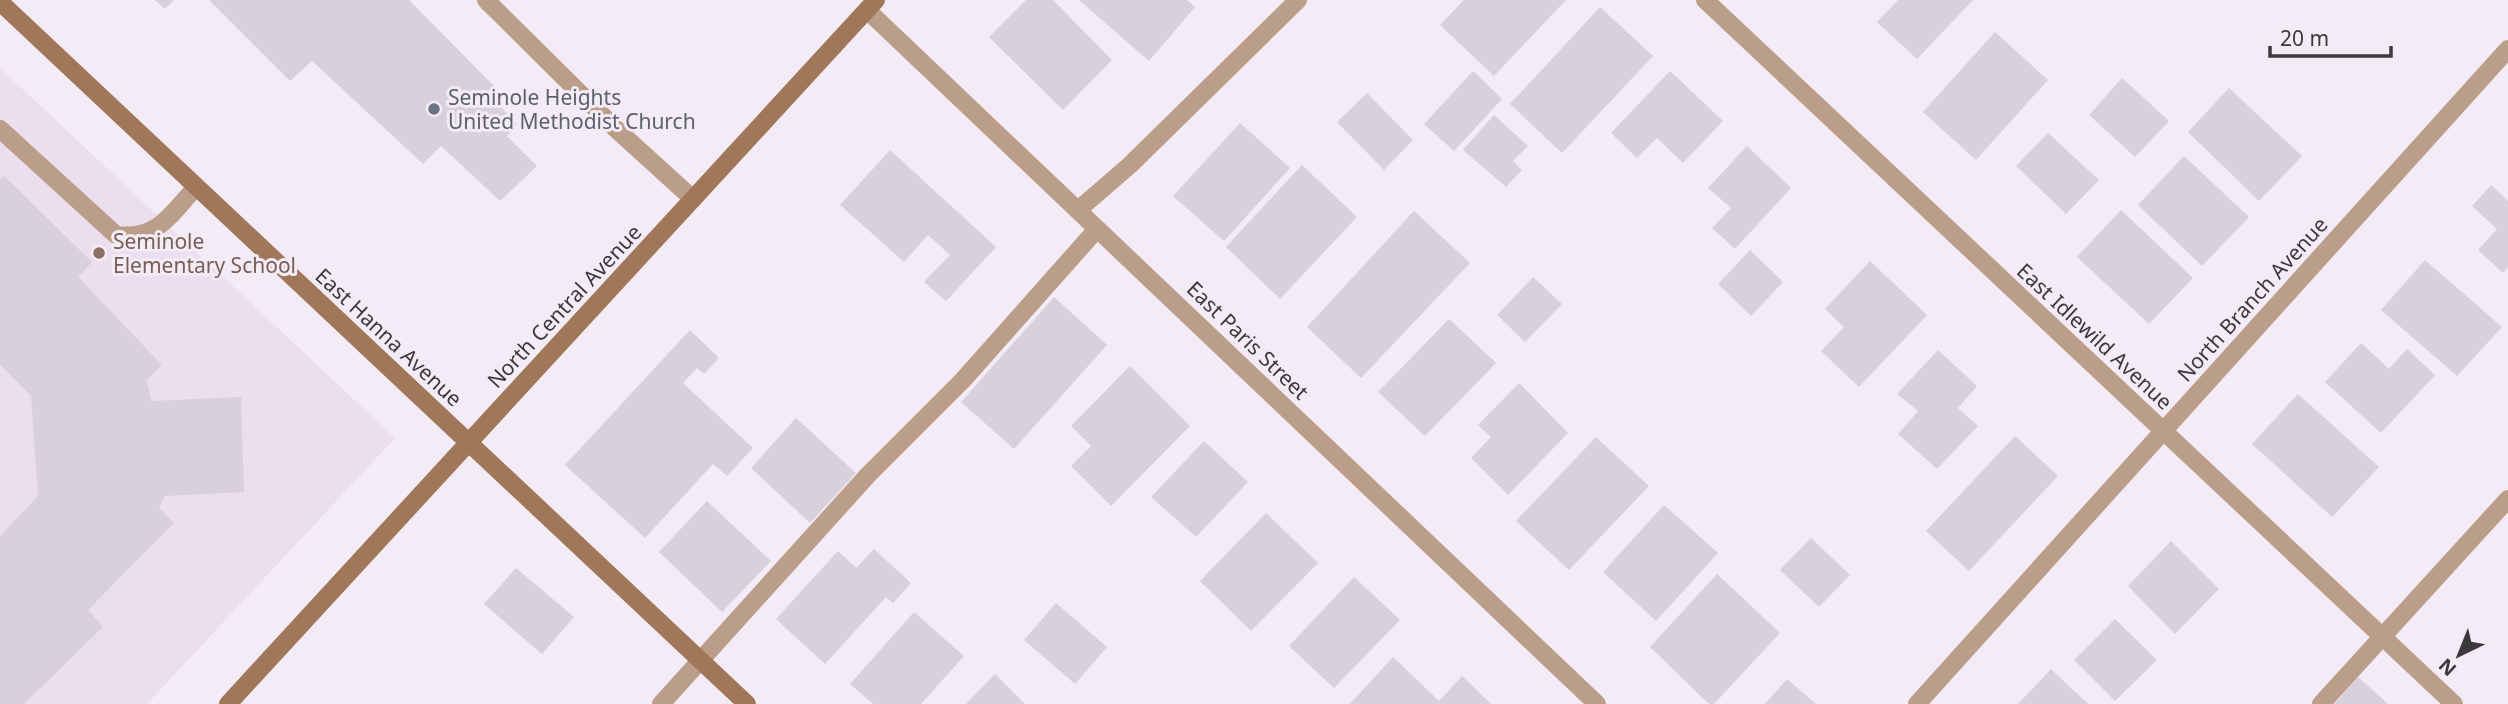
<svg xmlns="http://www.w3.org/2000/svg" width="2508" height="704" viewBox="0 0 2508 704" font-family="'Noto Sans',sans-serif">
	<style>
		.built { fill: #ebdfef }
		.building { fill: #d8d0da }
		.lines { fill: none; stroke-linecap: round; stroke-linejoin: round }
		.lane { stroke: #bb9e8a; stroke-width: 18 }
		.street { stroke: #bb9e8a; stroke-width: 18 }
		.secondary { stroke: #a07859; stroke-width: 18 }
		.worship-dot { fill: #6b7280; stroke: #f3ebf5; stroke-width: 2.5 }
		.education-dot { fill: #8d6e63; stroke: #f3ebf5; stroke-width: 2.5 }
		.labels { text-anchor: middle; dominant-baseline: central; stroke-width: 6; stroke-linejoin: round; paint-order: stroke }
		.worship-label { font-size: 21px; fill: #5b616d; stroke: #f3ebf5; text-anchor: start }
		.education-label { font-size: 21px; fill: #785e54; stroke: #f3ebf5; text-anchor: start }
		.street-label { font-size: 21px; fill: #3c393d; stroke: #f3ebf5 }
	</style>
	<rect width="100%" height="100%" fill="#f3ebf5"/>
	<path class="built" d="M0,68L395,438L147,704H0Z"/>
	<g class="building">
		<path d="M155,0H174L165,9Z"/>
		<path d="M209,0H409L496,88L490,95L517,124L507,136L537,166L500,201L441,146L423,164L312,61L290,81Z"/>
		<path d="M1026,0H1053L1112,60L1063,110L989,37Z"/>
		<path d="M1079,0H1187L1195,7L1149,61Z"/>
		<path d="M1464,0H1566L1494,76L1440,25Z"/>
		<path d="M1898,0H1973L1917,59L1877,22Z"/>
		<path d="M1600,7L1653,56L1562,153L1510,104Z"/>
		<path d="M1995,32L2048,80L1976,160L1923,112Z"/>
		<path d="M1473,71L1502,99L1454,151L1424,124Z"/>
		<path d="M1670,71L1723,121L1683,163L1657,138L1637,158L1611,133Z"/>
		<path d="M2122,78L2169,121L2135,157L2089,115Z"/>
		<path d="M2229,88L2302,156L2259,201L2188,132Z"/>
		<path d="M1367,93L1413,140L1384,170L1337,122Z"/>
		<path d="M1494,115L1528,146L1513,161L1522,170L1506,187L1463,150Z"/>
		<path d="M1240,123L1290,168L1224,241L1173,196Z"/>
		<path d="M2048,133L2099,180L2066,214L2016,166Z"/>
		<path d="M1747,146L1791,188L1735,249L1712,228L1731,208L1708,188Z"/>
		<path d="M890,150L996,247L946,301L924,282L950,255L928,235L904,262L840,205Z"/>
		<path d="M2184,156L2249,217L2202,266L2138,205Z"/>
		<path d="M1302,165L1357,217L1280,299L1226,247Z"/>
		<path d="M4,176L92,262L78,277L162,365L147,380L151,401L241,397L244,492L165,496L159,508L174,523L88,610L103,627L24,704H0V536L38,496L31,396L0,364V179Z"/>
		<path d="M2491,185L2508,201V267L2503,273L2478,250L2497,229L2472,206Z"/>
		<path d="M2121,210L2193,278L2149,324L2077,257Z"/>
		<path d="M1414,211L1470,263L1361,378L1307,327Z"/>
		<path d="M1750,250L1783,282L1751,316L1718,284Z"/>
		<path d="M2425,260L2502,327L2457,376L2381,310Z"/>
		<path d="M1870,261L1927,315L1859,387L1821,351L1844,327L1825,309Z"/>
		<path d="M1533,277L1562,304L1525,342L1497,315Z"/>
		<path d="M1054,297L1107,345L1014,449L961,402Z"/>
		<path d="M1449,319L1496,363L1425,436L1378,392Z"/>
		<path d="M690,330L719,358L704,374L697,368L683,383L753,448L727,476L713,464L645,538L565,465Z"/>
		<path d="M2361,343L2389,369L2407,349L2435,375L2381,433L2325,382Z"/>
		<path d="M1938,350L1977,386L1958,408L1978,426L1937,469L1898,434L1918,411L1897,394Z"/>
		<path d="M1130,366L1190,426L1111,506L1071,466L1091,446L1071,426Z"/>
		<path d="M1519,383L1568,433L1508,495L1471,458L1491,437L1478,425Z"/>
		<path d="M2298,394L2379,467L2332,517L2252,444Z"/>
		<path d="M796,418L856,473L810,523L751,468Z"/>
		<path d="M2015,436L2058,476L1969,571L1926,531Z"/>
		<path d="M1596,437L1649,486L1569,570L1516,521Z"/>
		<path d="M1204,441L1248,482L1196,537L1151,497Z"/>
		<path d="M707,501L771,561L722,612L659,552Z"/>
		<path d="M1664,505L1718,553L1656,621L1603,572Z"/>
		<path d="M1266,513L1318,563L1251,631L1200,581Z"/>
		<path d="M1811,538L1850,575L1819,607L1780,570Z"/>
		<path d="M2171,541L2219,589L2175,634L2128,586Z"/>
		<path d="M874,549L911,583L893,603L886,597L825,664L776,619L838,551L856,568Z"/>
		<path d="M516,568L574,617L542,654L484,604Z"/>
		<path d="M1717,574L1780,633L1714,704H1709L1650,647Z"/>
		<path d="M1354,577L1400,620L1334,688L1289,646Z"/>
		<path d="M1056,603L1107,647L1075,684L1024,640Z"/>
		<path d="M914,612L964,656L921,704H873L850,684Z"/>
		<path d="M2115,619L2157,660L2115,701L2074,660Z"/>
		<path d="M1393,657L1439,701L1462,676L1491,704H1350Z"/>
		<path d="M2051,669L2088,704H2018Z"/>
		<path d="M995,674L1025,704H966Z"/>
		<path d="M2358,677L2388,704H2334Z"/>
		<path d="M1787,679L1816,704H1765Z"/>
	</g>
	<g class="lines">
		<g class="lane">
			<path d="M486,0L616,129L693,199"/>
			<path d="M0,129L116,235C158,240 170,215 196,187"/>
			<path d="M1078,210L1130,165L1298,0"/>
			<path d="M661,704L868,475L963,380L1097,229"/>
			<path d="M2321,704L2508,499"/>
		</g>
		<g class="street">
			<path d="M1705,0L2454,704"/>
			<path d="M867,10L1597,704"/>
			<path d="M1917,704L2508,49"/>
		</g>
		<g class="secondary">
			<path d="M0,2L747,704"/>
			<path d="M228,704L876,0"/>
		</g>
	</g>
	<circle class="worship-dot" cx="434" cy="109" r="7"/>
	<circle class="education-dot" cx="99" cy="253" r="7"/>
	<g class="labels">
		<g class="worship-label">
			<text x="448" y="97">Seminole Heights<tspan x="448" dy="24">United Methodist Church</tspan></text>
		</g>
		<g class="education-label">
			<text x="113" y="241">Seminole<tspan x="113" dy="24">Elementary School</tspan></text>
		</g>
		<g class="street-label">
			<text transform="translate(2252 299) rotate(-48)">North Branch Avenue</text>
			<text transform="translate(564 306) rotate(-47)">North Central Avenue</text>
			<text transform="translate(2095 336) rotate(43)">East Idlewild Avenue</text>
			<text transform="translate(389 337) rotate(43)">East Hanna Avenue</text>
			<text transform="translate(1248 340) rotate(44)">East Paris Street</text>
		</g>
	</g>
	<g transform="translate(2459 655) rotate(223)" stroke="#f3ebf5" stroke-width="5" paint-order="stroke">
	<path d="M0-5L12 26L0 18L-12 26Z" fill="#3c393d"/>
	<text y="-10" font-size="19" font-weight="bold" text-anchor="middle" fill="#3c393d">N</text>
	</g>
	<path d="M2270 46v10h121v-10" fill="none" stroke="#3c393d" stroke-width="3.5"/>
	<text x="2280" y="46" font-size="21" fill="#3c393d" stroke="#f3ebf5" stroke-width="5" paint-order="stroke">20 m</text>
</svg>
